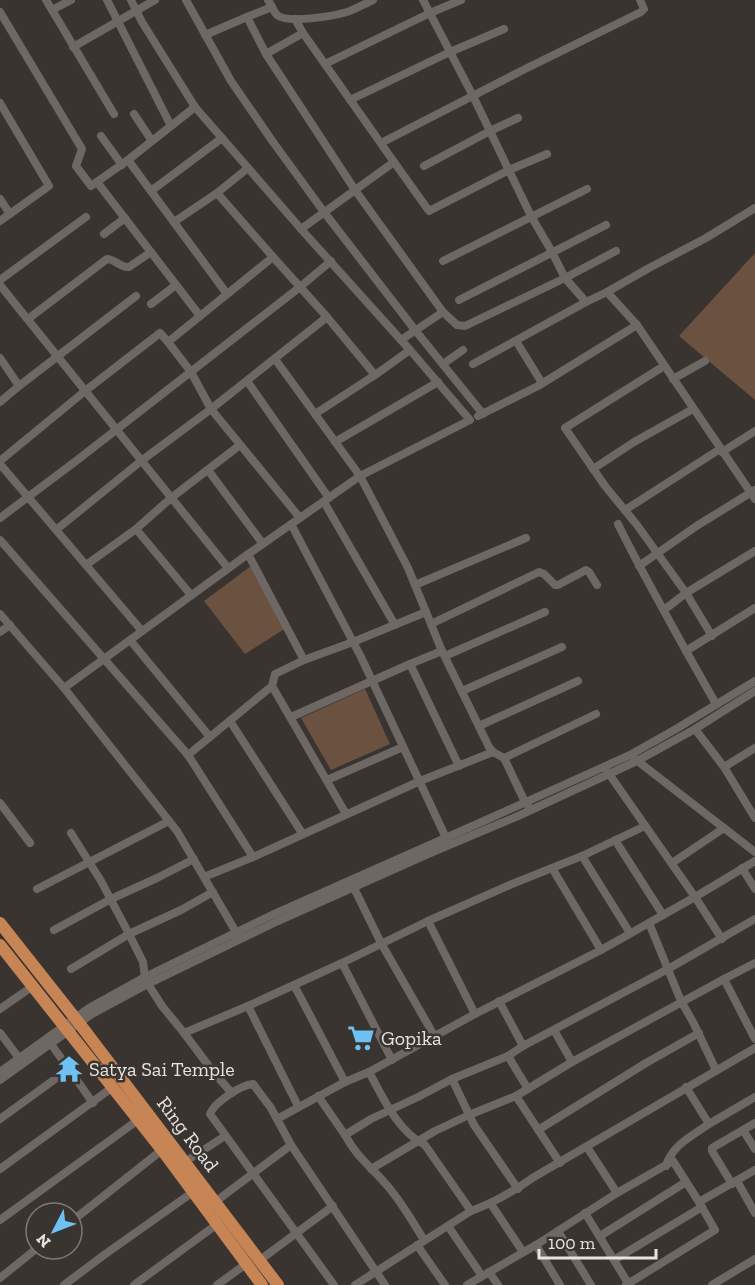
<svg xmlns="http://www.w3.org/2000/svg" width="755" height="1285" viewBox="0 0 755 1285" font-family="'Zilla Slab',serif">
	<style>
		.green { fill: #6a5140 }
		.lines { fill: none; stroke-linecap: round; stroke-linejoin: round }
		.minor { stroke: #6e6864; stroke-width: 8 }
		.highway { stroke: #c78454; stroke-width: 12 }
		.labels { text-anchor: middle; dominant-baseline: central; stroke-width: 5; stroke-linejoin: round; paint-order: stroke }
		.poi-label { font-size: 20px; fill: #e6e3e0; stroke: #3a3430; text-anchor: start }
		.street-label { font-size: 20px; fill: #e6e3e0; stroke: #3a3430 }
	</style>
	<rect width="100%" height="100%" fill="#3a3430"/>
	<g class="green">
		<path d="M755,253V400L679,336Z"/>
		<path d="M251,566L286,628L245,654L204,601Z"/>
		<path d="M365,689L390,744L331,770L301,718Z"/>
	</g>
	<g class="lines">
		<g class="minor">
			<path d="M46,0L114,114"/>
			<path d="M107,0L171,126"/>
			<path d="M131,0L142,22L195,107L301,229L410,350L470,420L360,476L275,359"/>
			<path d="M186,0L231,81L273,142L324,212L415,330L483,414"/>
			<path d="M423,0L473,96L531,216L552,252L565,278L586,302L607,292L637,325L755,499"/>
			<path d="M272,7C273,9 276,14 277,15C287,24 334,16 347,12C356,9 364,4 373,0"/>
			<path d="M52,10L71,0"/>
			<path d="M0,12L82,149L76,166L91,186L128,160L227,294"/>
			<path d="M247,17L272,7L268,0"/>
			<path d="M295,19L303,33L394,162L301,229"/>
			<path d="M205,35L247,17L266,54L355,190L443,312L457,325L465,326L565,278L616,251"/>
			<path d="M73,47L155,0"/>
			<path d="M266,54L303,33"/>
			<path d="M325,64L430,13L461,0"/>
			<path d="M350,100L450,52L504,29"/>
			<path d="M0,103L49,186L0,221"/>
			<path d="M134,114L152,141"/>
			<path d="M101,136L122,165"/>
			<path d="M381,143L525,69L641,12L644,9L640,0"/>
			<path d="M128,160L195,107"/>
			<path d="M394,162L429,211L509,170L547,154"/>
			<path d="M424,166L490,131L518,118"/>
			<path d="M248,168L217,193L273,257L168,342L191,372L211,409L300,518"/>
			<path d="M97,182L200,316"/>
			<path d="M151,191L222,138"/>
			<path d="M0,199L10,214"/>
			<path d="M174,222L217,193"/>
			<path d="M104,234L125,218"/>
			<path d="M443,261L587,189"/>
			<path d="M0,280L86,217"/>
			<path d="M0,285L228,568"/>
			<path d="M607,292L649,268L706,238L755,208"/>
			<path d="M459,300L606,225"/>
			<path d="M151,304L176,285"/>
			<path d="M327,317L375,375L410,350"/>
			<path d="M28,319L107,259C115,259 120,268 129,267L151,252"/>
			<path d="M401,340L443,312"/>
			<path d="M516,341L542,383"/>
			<path d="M0,358L19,386L136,296"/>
			<path d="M443,364L463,350"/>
			<path d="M473,364L586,302"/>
			<path d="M664,366L565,428L605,486L637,525L686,593L712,636"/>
			<path d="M673,379L705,361"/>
			<path d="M247,381L329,498"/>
			<path d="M0,402L19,386"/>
			<path d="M315,414L375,375"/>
			<path d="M478,416L538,386L637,325"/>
			<path d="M335,442L438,382"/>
			<path d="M722,452L755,431"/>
			<path d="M0,461L85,391L160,333L168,342"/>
			<path d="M0,464L142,631"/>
			<path d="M593,469L634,442L693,409"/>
			<path d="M208,470L263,544"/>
			<path d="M324,502L395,625"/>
			<path d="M625,510L720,449"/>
			<path d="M0,518L76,461L300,287L331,261"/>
			<path d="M291,524L361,657L448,842"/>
			<path d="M618,524C639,567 663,609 686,651"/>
			<path d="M136,529L191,595"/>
			<path d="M56,530L141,461L211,409L327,317L273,257"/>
			<path d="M0,540L188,755L253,857"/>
			<path d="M86,565L136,529L171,498L240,445"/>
			<path d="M639,566L698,525L755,490"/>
			<path d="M415,585L526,538"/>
			<path d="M664,610L686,593L755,551"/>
			<path d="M0,614L64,688"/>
			<path d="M431,624L539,572L544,574L555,585H558L586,570L589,572L597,585"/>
			<path d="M0,632L10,625"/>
			<path d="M130,640L210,737"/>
			<path d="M445,656L545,612"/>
			<path d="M304,660L353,642L426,612"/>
			<path d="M410,664L442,651"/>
			<path d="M272,686L346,814"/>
			<path d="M462,691L562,647"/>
			<path d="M716,704L686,651L755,608"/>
			<path d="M291,717L410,664L459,766"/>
			<path d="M230,721L302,833"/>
			<path d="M479,726L578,681"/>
			<path d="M695,729L724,767L755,818"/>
			<path d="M188,755L272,686L275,674L304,660L248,554"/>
			<path d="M504,758L596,714"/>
			<path d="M635,759L755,852"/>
			<path d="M724,767L755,748"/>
			<path d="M607,771L695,897L722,939"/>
			<path d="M327,780L403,747"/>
			<path d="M0,803L30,843"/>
			<path d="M71,833L101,881L129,934L143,962L145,977L148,984L162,1006L184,1033L248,1006"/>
			<path d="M615,840L663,915"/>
			<path d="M582,856L630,933"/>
			<path d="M672,863L724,828"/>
			<path d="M552,868L601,950"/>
			<path d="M742,868L755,889"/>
			<path d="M204,877L253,857L420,781L493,752"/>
			<path d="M352,884L381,943L435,1037"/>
			<path d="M37,889L169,821"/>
			<path d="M428,921L475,1014"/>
			<path d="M649,923L681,1001L693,1022L716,1070"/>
			<path d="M54,930L111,899L157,878L194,859"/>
			<path d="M240,939L177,831L64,688L244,557L360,476L408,568L442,651L489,747L493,752L504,758L525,802L531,810"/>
			<path d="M342,963L392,1060"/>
			<path d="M755,963L724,979L755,1039"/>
			<path d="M71,969L129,934L181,910L213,892"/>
			<path d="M294,985L342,963L428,921L512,884L582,856L645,826"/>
			<path d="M499,1001L523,1046"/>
			<path d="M0,1009L33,986"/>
			<path d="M554,1030L572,1062"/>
			<path d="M0,1033L19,1058"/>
			<path d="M184,1033L214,1073L232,1093"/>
			<path d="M48,1040L69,1069"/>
			<path d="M508,1056L528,1089"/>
			<path d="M0,1072L89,1008L145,977L272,915L486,820L630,755L676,729L755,681"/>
			<path d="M369,1072C383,1097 397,1131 425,1145L471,1211"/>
			<path d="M452,1079L474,1125L518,1189"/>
			<path d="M0,1080L92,1014L148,984L278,921L428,854L518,816L637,761L695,729L755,691"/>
			<path d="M686,1087L709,1124L755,1097"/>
			<path d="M318,1096L345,1135L371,1119L418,1097L452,1079L508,1056L523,1046L668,969L755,919"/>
			<path d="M516,1096L572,1062L724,979"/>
			<path d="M298,1106L248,1006L294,985L345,1082"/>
			<path d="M0,1119L69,1069L93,1103"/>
			<path d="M277,1119L345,1082L369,1072L475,1014L601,950L695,897L755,861"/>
			<path d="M538,1130L646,1063L699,1033"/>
			<path d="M743,1130L755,1149"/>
			<path d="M345,1135C357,1157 368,1164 384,1182C400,1199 412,1221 424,1240"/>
			<path d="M587,1147L617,1193"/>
			<path d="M185,1162L225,1136"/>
			<path d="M666,1166C672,1145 692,1136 709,1124"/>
			<path d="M0,1169L113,1087"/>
			<path d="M371,1169L435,1131L469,1115L516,1096L560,1163"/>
			<path d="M737,1181L755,1213"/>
			<path d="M732,1184L712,1151V1148L755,1123"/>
			<path d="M215,1202L291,1145"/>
			<path d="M699,1202L755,1170"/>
			<path d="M491,1204L523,1252"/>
			<path d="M585,1213L628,1283"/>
			<path d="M0,1220L138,1120"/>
			<path d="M72,1221L162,1150"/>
			<path d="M448,1226L482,1276"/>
			<path d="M558,1231L591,1285"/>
			<path d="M600,1236L686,1182"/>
			<path d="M417,1245L445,1285"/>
			<path d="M536,1245L560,1285"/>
			<path d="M260,1260L333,1206"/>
			<path d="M614,1260L702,1207"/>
			<path d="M489,1272L498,1285"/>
			<path d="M0,1278L36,1249"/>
			<path d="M64,1285L104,1255L193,1192"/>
			<path d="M134,1285L216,1225"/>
			<path d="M217,1285L246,1264"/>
			<path d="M334,1285L210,1114C214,1103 240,1085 253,1084L271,1108L291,1145L385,1285"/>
			<path d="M355,1285L471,1211C494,1203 514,1191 534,1177L755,1048"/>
			<path d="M467,1285L536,1245L617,1193L673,1161L699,1202L715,1230L626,1285"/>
			<path d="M712,1285L755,1259"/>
		</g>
		<g class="highway">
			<path d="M0,923L79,1023L278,1285"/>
			<path d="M0,945L162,1150L262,1285"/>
		</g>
	</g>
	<defs>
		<symbol id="supermarket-bare" viewBox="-9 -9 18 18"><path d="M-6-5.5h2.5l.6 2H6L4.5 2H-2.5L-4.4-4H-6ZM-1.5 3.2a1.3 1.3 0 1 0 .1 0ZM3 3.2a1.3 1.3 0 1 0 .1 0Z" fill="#6ec2f3" stroke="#3a3430" stroke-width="2.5" paint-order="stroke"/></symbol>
		<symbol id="temple-bare" viewBox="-9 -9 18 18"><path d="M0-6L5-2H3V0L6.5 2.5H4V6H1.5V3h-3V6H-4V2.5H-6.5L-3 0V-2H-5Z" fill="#6ec2f3" stroke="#3a3430" stroke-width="2.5" paint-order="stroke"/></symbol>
	</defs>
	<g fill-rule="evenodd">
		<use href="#supermarket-bare" x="342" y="1019" width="38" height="38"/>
		<use href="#temple-bare" x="50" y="1050" width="38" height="38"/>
	</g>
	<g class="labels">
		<g class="poi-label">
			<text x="381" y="1038">Gopika</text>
			<text x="89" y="1069">Satya Sai Temple</text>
		</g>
		<g class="street-label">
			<text transform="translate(188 1134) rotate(53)">Ring Road</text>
		</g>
	</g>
	<g transform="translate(54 1231) rotate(228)"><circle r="28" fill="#3a3430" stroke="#7f7a76" stroke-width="1.5"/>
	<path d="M0-4.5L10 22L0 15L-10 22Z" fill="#6ec2f3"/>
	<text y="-9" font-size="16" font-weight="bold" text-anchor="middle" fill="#e6e3e0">N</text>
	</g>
	<path d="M539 1249v9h117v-9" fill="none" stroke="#e6e3e0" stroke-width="3"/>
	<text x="548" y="1249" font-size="18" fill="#e6e3e0" stroke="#3a3430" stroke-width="4.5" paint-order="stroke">100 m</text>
</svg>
